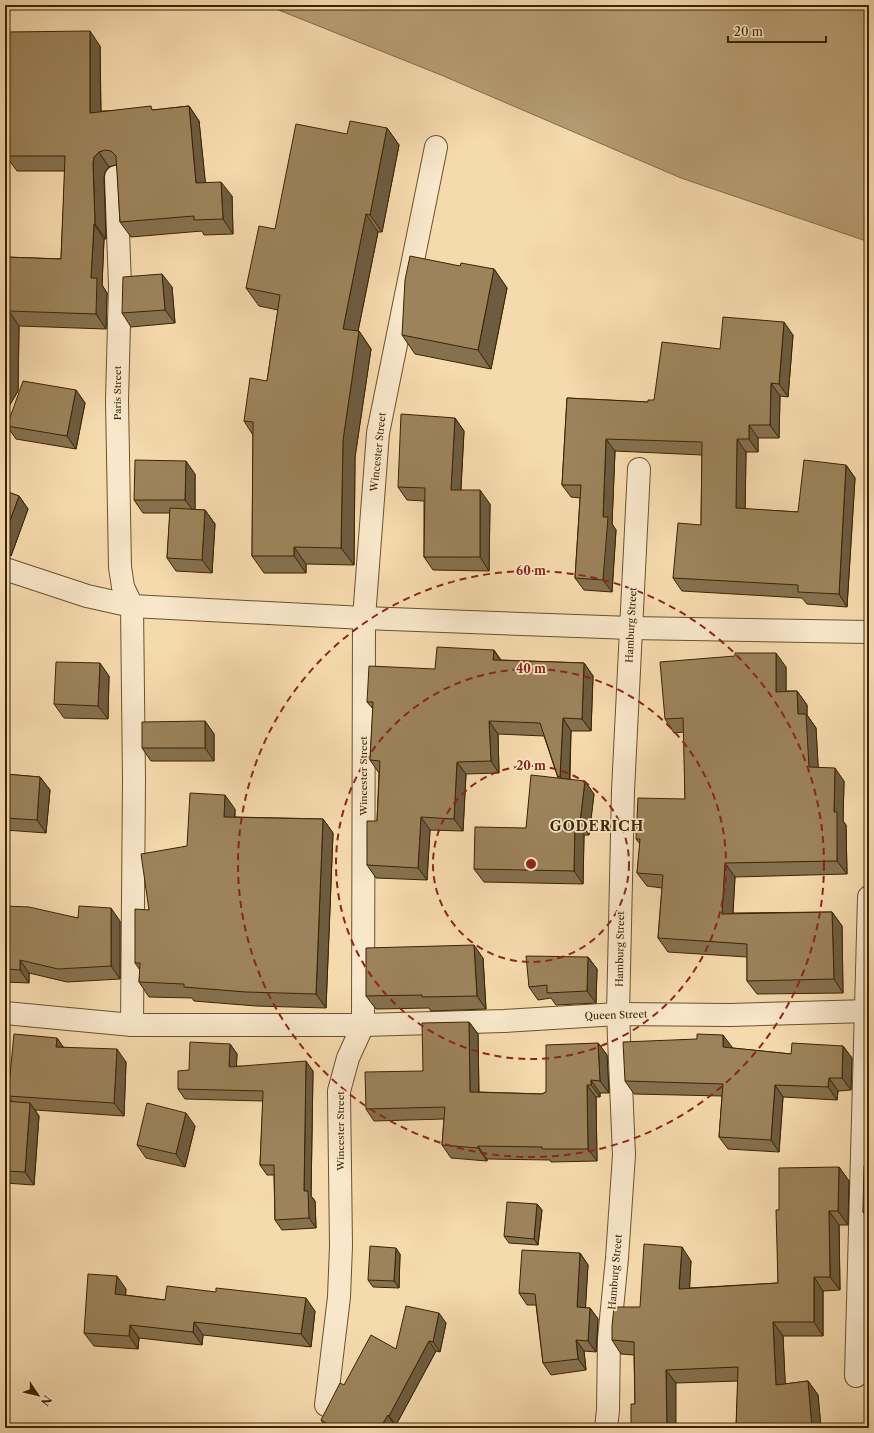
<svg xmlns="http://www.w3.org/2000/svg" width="874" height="1433" viewBox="0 0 874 1433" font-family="'Libre Caslon Text',serif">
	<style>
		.water { fill: #b69c73; stroke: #856c45 }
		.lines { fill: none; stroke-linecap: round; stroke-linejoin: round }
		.minor-casing { stroke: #6a522c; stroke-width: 24 }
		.minor { stroke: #f8e7ca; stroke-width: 22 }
		.wall { fill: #86714e; stroke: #3c2401 }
		.shaded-wall { fill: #6d5c40; stroke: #3c2401 }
		.building { fill: #9c835b; stroke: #3c2401 }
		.ring { fill: none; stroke: #8f2418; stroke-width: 2; stroke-dasharray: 7 5 }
		.labels { text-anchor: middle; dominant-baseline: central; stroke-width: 3.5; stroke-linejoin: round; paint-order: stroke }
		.street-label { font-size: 10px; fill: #3c2401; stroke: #f8e7ca }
		.district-label { font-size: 14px; font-weight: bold; letter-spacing: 1px; fill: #3c2401; stroke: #f8e7ca }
		.centre { fill: #8f2418; stroke: #f8e7ca; stroke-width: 2 }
		.ring-label { font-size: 12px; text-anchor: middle; font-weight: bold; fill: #8f2418; stroke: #f8e7ca; stroke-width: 3.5; stroke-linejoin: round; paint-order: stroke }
	</style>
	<rect width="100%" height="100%" fill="#f5daae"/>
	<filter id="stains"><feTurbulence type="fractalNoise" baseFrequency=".005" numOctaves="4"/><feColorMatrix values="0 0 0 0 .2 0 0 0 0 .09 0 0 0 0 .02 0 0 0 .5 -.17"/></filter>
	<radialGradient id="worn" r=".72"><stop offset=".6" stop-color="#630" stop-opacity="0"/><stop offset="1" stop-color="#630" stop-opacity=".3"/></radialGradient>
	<path class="water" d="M266,5H869V242L681,178L441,75Z"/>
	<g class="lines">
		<defs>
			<g id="minor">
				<path d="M116,177L120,286L117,400L120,567L123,587L132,606L134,780L132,1025"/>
				<path d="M5,569L87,596L132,606L364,618L631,628L869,632"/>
				<path d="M5,1013L132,1025H363L504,1021L618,1014L730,1015L869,1011"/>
				<path d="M856,1376L869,897"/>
				<path d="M326,1405L339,1297L341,1246L339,1091L348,1058L363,1025L364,618L378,433L436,147"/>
				<path d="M606,1428L608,1410L609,1339L617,1258L624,1155L618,1014L623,791L639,469"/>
			</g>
		</defs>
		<use href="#minor" class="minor-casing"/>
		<use href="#minor" class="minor"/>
	</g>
	<g class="wall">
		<path d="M100,46L101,111L154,110L189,106L199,121L205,182L232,196L233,234L204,235L202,231L131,237L120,222L117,165H115L109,167L105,172L104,177L106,239H104L102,285L107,293L106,329L19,326L18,391L5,413V257L61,259L65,171H17L6,156Z"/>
		<path d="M387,128L399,145L382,232H378L358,331H359L371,349L355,457L354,565L306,564V573H264L252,556L253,435L244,421L267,381L278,310L259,306L246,288L347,134Z"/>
		<path d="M460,266L494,269L507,288L491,369L415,354L402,335Z"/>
		<path d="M172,287L175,323L131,327L122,313Z"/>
		<path d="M793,335L788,397L780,396L779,438H758V452H746L745,509L798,512L846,465L855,478L847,607L807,604L802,598L682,591L673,578L701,525L702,455L615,451L612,524L616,530L612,592L584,590L575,578L580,498L571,497L562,485L567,398L648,402L654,400L720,349Z"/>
		<path d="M76,390L85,403L76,449L16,439L7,426Z"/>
		<path d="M455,418L464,431L461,490L490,504L489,571L433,570L424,557V501L407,500L398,487Z"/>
		<path d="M195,474V510H205L215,524L212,573L176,571L167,558L170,513H143L134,500Z"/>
		<path d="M5,491L19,496L28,509L11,556L5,553Z"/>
		<path d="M494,650L501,660L584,663L593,676L591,731H571L570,779L594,794L589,835H584L583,884L484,882L474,869L526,828L558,778L544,736L498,734L499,773L466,774L463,831L430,830L427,880L376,878L367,865L377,821L379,773L370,760L373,709L367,702L435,669Z"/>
		<path d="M786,667V691H797L807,705V715L816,728L818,767L844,781L843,821L846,825L847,874L735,877L733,913L832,912L842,926L843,993L757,994L747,981V957L668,952L658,938L662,888L647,886L637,873L640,844L636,839L685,799L684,732L674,733L665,719Z"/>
		<path d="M109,676L108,719L64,718L54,704Z"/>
		<path d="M205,721L214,734V761H151L142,748Z"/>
		<path d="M5,774L40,777L50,790L46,833L5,830Z"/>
		<path d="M235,809V817L323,819L333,833L326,1008L256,1006L194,1001L192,998L149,997L139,982L140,970L135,963L149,910L187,846Z"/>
		<path d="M5,906L78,918L120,921V979L67,982L29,973V983L5,982Z"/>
		<path d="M588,957L597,969L596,1003L556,1005L551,998L538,1000L529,987Z"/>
		<path d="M483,958L486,1009L431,1011L429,1008L376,1009L366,996Z"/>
		<path d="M469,1022L478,1034L479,1092L542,1094L546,1092L598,1043L607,1055L609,1093H600V1097H596L597,1161L551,1162L550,1160L487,1159V1161L451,1158L442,1145L444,1119L374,1121L366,1109L423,1071Z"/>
		<path d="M57,1038L63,1047L126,1062L124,1116L35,1110L39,1116L34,1185L5,1183V1101H12L8,1096Z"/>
		<path d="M697,1039L732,1047V1048L791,1054L843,1046L852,1058L851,1090L838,1091L837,1100L783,1097L779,1152L728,1149L719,1137L722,1096L634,1094L625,1081Z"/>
		<path d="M230,1044L237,1054L236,1066L313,1071L311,1196L315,1201L316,1228L282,1230L275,1220L274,1175H267L260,1165L263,1101L185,1099L178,1089Z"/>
		<path d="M195,1126L185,1167L146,1158L137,1145Z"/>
		<path d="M869,1166V1221L863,1212Z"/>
		<path d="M839,1167L849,1181L848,1225H839L840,1290L823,1291V1336H783L785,1384L808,1381L818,1395L821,1428H736L738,1381L676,1383L635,1404L634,1355L621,1354L612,1340L640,1307L691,1261L689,1288L778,1283L779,1210Z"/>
		<path d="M537,1204L542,1210L538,1245L509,1243L504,1236Z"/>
		<path d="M580,1253L588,1265L585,1308H590L598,1319L596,1352L584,1351L586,1370L551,1375L543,1363L536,1305H527L519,1293Z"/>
		<path d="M400,1254L399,1288L373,1287L368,1280Z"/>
		<path d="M126,1289L125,1295L165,1300L315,1311L311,1347L203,1335L202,1345L139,1338L138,1349L94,1346L84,1333Z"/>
		<path d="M446,1323L440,1352L436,1351L396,1425H394L392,1428H326L321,1420L396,1349Z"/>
	</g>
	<g class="shaded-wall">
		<path d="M90,31L100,46L101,127L90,113Z"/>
		<path d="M189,106L199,121L207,197L196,183Z"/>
		<path d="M387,128L399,145L382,232L370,215Z"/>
		<path d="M99,152L109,167L105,172L104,177L106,239L95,224L93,163L94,157Z"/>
		<path d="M221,182L232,196L233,234L223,219Z"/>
		<path d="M366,214L378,232L355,346L343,329Z"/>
		<path d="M94,224L104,239L102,285L107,293L106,329L96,314L91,278Z"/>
		<path d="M494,269L507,288L491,369L478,350Z"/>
		<path d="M162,274L172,287L175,323L165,310Z"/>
		<path d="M9,311L19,326L18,391L5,413V381Z"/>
		<path d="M784,322L793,335L788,397L779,384Z"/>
		<path d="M359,331L371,349L355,457L354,565L341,548L343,440Z"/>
		<path d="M771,383L780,396L779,438L770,425Z"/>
		<path d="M76,390L85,403L76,449L67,436Z"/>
		<path d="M455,418L464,431L460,503L451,490Z"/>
		<path d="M749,425L758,438V452L749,439Z"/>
		<path d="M606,439L615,451L612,524L616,530L612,592L603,580V517Z"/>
		<path d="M737,439L746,452L745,521L736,508Z"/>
		<path d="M186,461L195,474V513L185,500Z"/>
		<path d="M846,465L855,478L847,607L839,594Z"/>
		<path d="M480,490L490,504L489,571L480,557Z"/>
		<path d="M19,496L28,509L11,556L5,547V534Z"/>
		<path d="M205,510L215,524L212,573L202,560Z"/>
		<path d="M294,547L306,564V573L294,556Z"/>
		<path d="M494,650L502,663L493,660Z"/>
		<path d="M776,653L786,667V706L776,692Z"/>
		<path d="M100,663L109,676L108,719L98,706Z"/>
		<path d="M584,663L593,676L591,731L582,719Z"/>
		<path d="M797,691L807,705V715L816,728L819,781L809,767L798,714Z"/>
		<path d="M563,718L571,731L569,789L560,776Z"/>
		<path d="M205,721L214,734V761L205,748Z"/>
		<path d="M489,721L498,734L499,773L491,761Z"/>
		<path d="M457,762L466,774L463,831L454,819Z"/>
		<path d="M835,768L844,781L843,821L846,825L847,874L837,861L834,812Z"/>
		<path d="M40,777L50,790L46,833L37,820Z"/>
		<path d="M585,781L594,794L589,835L580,822Z"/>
		<path d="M225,795L235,809L234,831L224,817Z"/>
		<path d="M421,817L430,830L427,880L418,868Z"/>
		<path d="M323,819L333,833L326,1008L316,994Z"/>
		<path d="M575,821L584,835L583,884L574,871Z"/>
		<path d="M725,863L735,877L732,927L722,914Z"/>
		<path d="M111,908L120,921V979L111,966Z"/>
		<path d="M832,912L842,926L843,993L834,979Z"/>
		<path d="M474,945L483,958L486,1009L477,996Z"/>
		<path d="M588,957L597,969L596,1003L587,991Z"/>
		<path d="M20,960L29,973V983L20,970Z"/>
		<path d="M469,1022L478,1034L479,1105L470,1092Z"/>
		<path d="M723,1035L732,1047L731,1060L723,1047Z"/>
		<path d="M57,1038L66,1051L56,1047Z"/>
		<path d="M598,1043L607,1055L609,1093L600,1081Z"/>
		<path d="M230,1044L237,1054L236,1077L229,1067Z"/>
		<path d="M843,1046L852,1058L851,1090L842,1078Z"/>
		<path d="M117,1049L126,1062L124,1116L114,1103Z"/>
		<path d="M306,1061L313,1071L311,1196L315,1201L316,1228L309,1218L304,1191Z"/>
		<path d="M829,1078L838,1091L837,1100L828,1087Z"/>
		<path d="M591,1080L600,1093V1097L591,1085Z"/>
		<path d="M587,1085L596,1097L597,1161L588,1149Z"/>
		<path d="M775,1085L783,1097L779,1152L771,1140Z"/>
		<path d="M30,1103L39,1116L34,1185L25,1172Z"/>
		<path d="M186,1113L195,1126L185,1167L176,1154Z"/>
		<path d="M478,1146L487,1159V1161L478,1148Z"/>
		<path d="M839,1167L849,1181L848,1225L838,1211Z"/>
		<path d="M537,1204L542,1210L538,1245L534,1239Z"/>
		<path d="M829,1211L839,1225L840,1290L830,1277Z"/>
		<path d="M682,1247L691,1261L689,1303L679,1289Z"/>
		<path d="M396,1248L400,1254L399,1288L394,1281Z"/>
		<path d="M580,1253L588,1265L585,1318L577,1307Z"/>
		<path d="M117,1276L126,1289L125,1307L115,1294Z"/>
		<path d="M814,1277L823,1291V1336L814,1322Z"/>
		<path d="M306,1298L315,1311L311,1347L301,1334Z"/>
		<path d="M590,1308L598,1319L596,1352L588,1341Z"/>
		<path d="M439,1313L446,1323L440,1352L433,1342Z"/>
		<path d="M194,1322L203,1335L202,1345L193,1332Z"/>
		<path d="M773,1322L783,1336L786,1398L776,1385Z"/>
		<path d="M130,1325L139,1338L138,1349L129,1336Z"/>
		<path d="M576,1340L584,1351L586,1370L578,1359Z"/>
		<path d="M429,1341L436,1351L396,1425L389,1416Z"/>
		<path d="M666,1370L676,1383V1428H667Z"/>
		<path d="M808,1381L818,1395L821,1428H812Z"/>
		<path d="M388,1415L394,1425L392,1428H380Z"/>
	</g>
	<g class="building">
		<path d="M90,31V113L151,106L152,110L189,106L196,183L221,182L223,219L194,220V216L120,222L116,156L111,151L105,150L99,152L94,157L93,163L95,224H94L91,278H97L96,314L9,311L8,376L5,381V257L61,259L65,156H6V32Z"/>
		<path d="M350,121L387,128L370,215L366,214L343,329L359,331L343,440L341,548L294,547V556H252L253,422L244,421L250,378L267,381L280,295L246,288L259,226L275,229L296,124L347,134Z"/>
		<path d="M410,256L460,266L461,263L494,269L478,350L402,335L405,280Z"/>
		<path d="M162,274L165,310L122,313L123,277Z"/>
		<path d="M723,317L784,322L779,384L771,383L770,425H749V439H737L736,508L798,512L804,460L846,465L839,594L798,592V585L673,578L678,523L701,525L702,442L606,439L603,517H608L603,580L575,578L581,485H562L567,398L648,402V400H654L662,342L720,349Z"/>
		<path d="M23,381L76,390L67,436L7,426Z"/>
		<path d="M401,414L455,418L451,490H480V557H424L425,488L398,487Z"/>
		<path d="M135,460L186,461L185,500H134Z"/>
		<path d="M5,491L19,496L5,534Z"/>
		<path d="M170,508L205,510L202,560L167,558Z"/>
		<path d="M437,647L494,650L493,660L584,663L582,719L563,718L560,776L558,777L540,723L489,721L491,761L457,762L454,819L421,817L418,868L367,865V821H377L380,761L370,760L373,702H367L369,666L435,669Z"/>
		<path d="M735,653H776V692L797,691L798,714H806L809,767L835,768L834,812H837V861L725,863L722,914L832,912L834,979L747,981V944L658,938L663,875L637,873L640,839H636L638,798L685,799L683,718L665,719L660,662L735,656Z"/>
		<path d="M56,662L100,663L98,706L54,704Z"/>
		<path d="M205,721V748H142V722Z"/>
		<path d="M5,774L40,777L37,820L5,818Z"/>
		<path d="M531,775L585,781L580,822L575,821L574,871L474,869L475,827L526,828Z"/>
		<path d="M190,793L225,795L224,817L323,819L316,994L246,992L184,987V984L139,982L140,963H135V909L149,910L141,854L187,846Z"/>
		<path d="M5,906L29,907L78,918L79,906L111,908V966L58,969L20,960V970L5,969Z"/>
		<path d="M474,945L477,996L422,997V995L366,996V948Z"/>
		<path d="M526,956L588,957L587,991L547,993V985L529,987Z"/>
		<path d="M469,1022L470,1092L542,1094L546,1092V1045L598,1043L600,1081L591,1080V1085H587L588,1149H542V1147L478,1146V1148L442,1145L445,1107L366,1109L365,1072L423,1071L422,1023Z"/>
		<path d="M868,1028H869V1076H866Z"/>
		<path d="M14,1034L57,1038L56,1047L117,1049L114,1103L8,1096Z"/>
		<path d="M697,1034L723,1035V1047L791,1054L792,1043L843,1046L842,1078H829L828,1087L775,1085L771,1140L719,1137L723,1084L625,1081L623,1042L697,1039Z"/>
		<path d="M190,1042L230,1044L229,1067L306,1061L304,1191H308L309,1218L275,1220L274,1165H260L263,1091L178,1089V1071L189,1070Z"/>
		<path d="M5,1101L30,1103L25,1172L5,1171Z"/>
		<path d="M147,1103L186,1113L176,1154L137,1145Z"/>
		<path d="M864,1166H869V1212H863Z"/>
		<path d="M839,1167L838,1211H829L830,1277H814V1322H773L776,1385L808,1381L812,1428H736L738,1367L666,1370L667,1428H631V1404H635L634,1342L612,1340V1326L614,1307H640L644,1244L682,1247L679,1289L778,1283L776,1210H779V1168Z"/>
		<path d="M507,1202L537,1204L534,1239L504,1236Z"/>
		<path d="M370,1246L396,1248L394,1281L368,1280Z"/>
		<path d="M522,1250L580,1253L577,1307L590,1308L588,1341L576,1340L578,1359L543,1363L535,1294L519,1293Z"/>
		<path d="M88,1274L117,1276L115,1294L165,1300L167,1286L216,1292V1288L306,1298L301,1334L194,1322L193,1332L130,1325L129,1336L84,1333Z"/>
		<path d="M406,1306L439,1313L433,1342L429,1341L389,1416L388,1415L380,1428H334L321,1420L340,1383L344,1385L371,1335L396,1349Z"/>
	</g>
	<g class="ring">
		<circle cx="531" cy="864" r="98"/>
		<circle cx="531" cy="864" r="195"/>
		<circle cx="531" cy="864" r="293"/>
	</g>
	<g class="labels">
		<g class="street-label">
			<text transform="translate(117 393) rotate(-90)">Paris Street</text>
			<text transform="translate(378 452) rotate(-84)">Wincester Street</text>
			<text transform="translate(631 625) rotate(-87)">Hamburg Street</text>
			<text transform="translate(363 776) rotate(-90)">Wincester Street</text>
			<text transform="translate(620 949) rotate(-89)">Hamburg Street</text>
			<text transform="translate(616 1015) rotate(-2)">Queen Street</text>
			<text transform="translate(340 1131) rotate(-90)">Wincester Street</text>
			<text transform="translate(615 1272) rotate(-85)">Hamburg Street</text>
		</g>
		<g class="district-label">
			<text x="597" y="826">GODERICH</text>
		</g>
	</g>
	<circle cx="531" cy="864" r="6" class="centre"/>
	<g class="ring-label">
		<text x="531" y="575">60 m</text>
		<text x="531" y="673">40 m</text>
		<text x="531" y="770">20 m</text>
	</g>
	<rect width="874" height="1433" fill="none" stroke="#f5daae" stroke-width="20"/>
	<rect x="6" y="6" width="862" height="1421" fill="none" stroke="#3c2401" stroke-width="2"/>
	<rect x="10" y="10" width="854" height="1413" fill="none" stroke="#3c2401"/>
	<g transform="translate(38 1395) rotate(125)" stroke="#f8e7ca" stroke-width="3" paint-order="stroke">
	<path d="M0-3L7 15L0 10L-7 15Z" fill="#3c2401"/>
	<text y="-6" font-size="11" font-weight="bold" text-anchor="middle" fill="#3c2401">N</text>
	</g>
	<path d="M728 36v6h98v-6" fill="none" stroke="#3c2401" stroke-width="2"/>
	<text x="734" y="36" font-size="12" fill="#3c2401" stroke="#f8e7ca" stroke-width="3" paint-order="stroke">20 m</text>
	<rect width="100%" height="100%" filter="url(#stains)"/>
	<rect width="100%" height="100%" fill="url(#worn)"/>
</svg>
